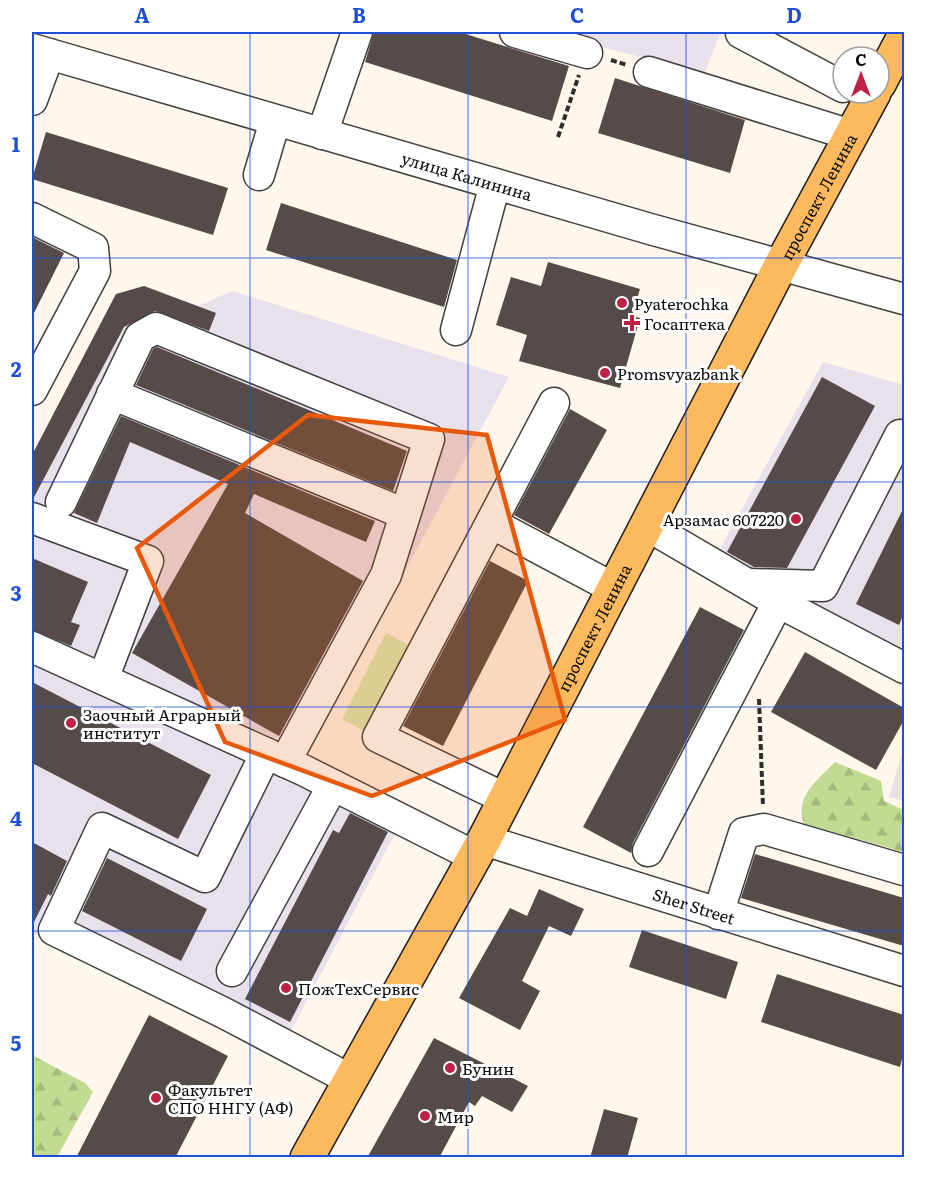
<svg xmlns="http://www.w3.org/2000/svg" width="936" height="1189" viewBox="0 0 936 1189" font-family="Literata,serif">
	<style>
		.industrial { fill: #e8e0eb }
		.grass { fill: #daeab4 }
		.forest { fill: url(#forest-firs) }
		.building { fill: #554b48 }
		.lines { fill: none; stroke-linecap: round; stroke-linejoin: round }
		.minor-casing { stroke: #3f3f3f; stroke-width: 33 }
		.major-casing { stroke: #1d1d1d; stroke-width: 36 }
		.path { stroke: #2e2e2e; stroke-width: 4; stroke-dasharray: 6 3; stroke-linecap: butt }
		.minor { stroke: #fff; stroke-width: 30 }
		.major { stroke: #fcb95e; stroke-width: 33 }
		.marked { fill: #e8590c; fill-opacity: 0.2; stroke: #e8590c; stroke-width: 4.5; stroke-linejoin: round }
		.grid { fill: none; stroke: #1d4ed8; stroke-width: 1.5; stroke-opacity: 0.55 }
		.poi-dot { fill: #bf2145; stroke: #fff; stroke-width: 2 }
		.labels { text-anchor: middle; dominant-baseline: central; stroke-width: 6; stroke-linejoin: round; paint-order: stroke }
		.street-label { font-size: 16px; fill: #0c0c0c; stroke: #fff }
		.poi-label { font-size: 16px; fill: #0c0c0c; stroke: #fff; text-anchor: start }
		.neatline { fill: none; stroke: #1d4ed8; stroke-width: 2 }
		.grid-label { font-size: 20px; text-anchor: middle; font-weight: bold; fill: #1d4ed8 }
	</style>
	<defs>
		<pattern id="forest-firs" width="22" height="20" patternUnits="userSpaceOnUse" patternTransform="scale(1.5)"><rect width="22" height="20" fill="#c1db93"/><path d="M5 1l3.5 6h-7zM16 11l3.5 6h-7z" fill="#a5bb7e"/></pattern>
	</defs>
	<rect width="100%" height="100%" fill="#fff7eb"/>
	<g class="industrial">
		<path d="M579,32H721L704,74L576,40Z"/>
		<path d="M144,286L198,306L232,291L509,377L305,758L407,811L276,1059L32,932V455L116,294Z"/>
		<path d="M823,362L904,385V654L717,554Z"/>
		<path d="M904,746V801L889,797Z"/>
	</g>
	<path class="grass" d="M386,633L416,649L372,735L342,719Z"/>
	<g class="forest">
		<path d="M835,762L881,781L884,801L904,810V852L804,824C794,796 818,780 835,762Z"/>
		<path d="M32,1055L85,1083L93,1092L57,1157H32Z"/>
	</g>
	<g class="building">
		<path d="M374,32H459L569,66L552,121L365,62Z"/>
		<path d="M615,78L745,120L730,173L598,133Z"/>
		<path d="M46,132L228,188L213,235L32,179Z"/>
		<path d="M281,203L457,260L444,307L266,250Z"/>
		<path d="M32,237L64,253L32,317Z"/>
		<path d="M548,262L640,289L632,316L640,318L620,388L519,361L527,335L496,325L511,277L541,286Z"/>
		<path d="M144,286L216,313L209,331L155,311L124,327L32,501V455L116,294Z"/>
		<path d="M157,347L407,451L393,491L136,385L153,349Z"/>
		<path d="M822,377L875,406L787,568L754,567L727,552Z"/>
		<path d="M570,409L607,430L549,534L514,515Z"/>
		<path d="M121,416L375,521L366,542L254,494L245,513L363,581L279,736L132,653L228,484L130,442L97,523L74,513Z"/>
		<path d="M904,507V613L899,625L856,604Z"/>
		<path d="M32,558L88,582L71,622L80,625L71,646L32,630Z"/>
		<path d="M490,561L528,581L443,746L403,726Z"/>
		<path d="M700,607L744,630L633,843L631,853L583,827Z"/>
		<path d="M805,652L904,708V720L876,770L771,712Z"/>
		<path d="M32,682L211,775L178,839L32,763Z"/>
		<path d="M350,813L388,832L290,1022L245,999L333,830L339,833Z"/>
		<path d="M32,842L67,861L51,896L48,894L32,926Z"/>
		<path d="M755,854L904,898V946L741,898Z"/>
		<path d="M107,858L207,909L181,961L82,911Z"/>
		<path d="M539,889L584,909L571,936L549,926L522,981L540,991L520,1030L459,998L510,908L527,916Z"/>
		<path d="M642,930L738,962L726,999L629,967Z"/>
		<path d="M777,974L904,1015V1051L900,1067L761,1022Z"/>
		<path d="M149,1015L228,1056L175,1158H76Z"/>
		<path d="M434,1038L528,1086L512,1112L482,1096L475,1106L469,1102L439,1158H367Z"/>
		<path d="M604,1109L638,1118L627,1158H590Z"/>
	</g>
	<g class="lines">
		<defs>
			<g id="minor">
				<path d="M515,32L587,53"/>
				<path d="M741,33L843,87"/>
				<path id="s1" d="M32,49L650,229L904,299"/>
				<path d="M649,72L851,135"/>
				<path d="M32,100L49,54"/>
				<path d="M322,134L357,32"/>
				<path d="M259,175L275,121"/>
				<path d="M32,218L93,248L95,271L32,390"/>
				<path d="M456,330L495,184"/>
				<path d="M112,394L405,514"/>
				<path d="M61,502L140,337L156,328L429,439L386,575L285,762"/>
				<path d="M32,518L148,561L103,679"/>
				<path d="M491,523L615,589"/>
				<path d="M648,526L778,602L904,668"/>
				<path d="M750,584L823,586L900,435"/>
				<path d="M32,647L303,770L476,857"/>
				<path d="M266,753L205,877L102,828L54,930L224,1013L351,1080"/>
				<path d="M506,799L378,737L554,403"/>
				<path id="s2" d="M484,840L904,971"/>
				<path d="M648,851L778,602"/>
				<path d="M718,914L744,833L764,829L904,870"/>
				<path d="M232,971L333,785"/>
			</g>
			<g id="major">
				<path d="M879,84L904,36"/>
				<path id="s3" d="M307,1158L484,840L781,265L874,93"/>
			</g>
		</defs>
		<use href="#minor" class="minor-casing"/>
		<use href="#major" class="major-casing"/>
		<g class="path">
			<path d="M611,60L627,65"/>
			<path d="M558,137L579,75"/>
			<path d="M759,699L763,806"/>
		</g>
		<use href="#minor" class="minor"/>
		<use href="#major" class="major"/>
	</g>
	<path class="marked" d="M308,415L487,435L565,720L372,796L225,742L137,548Z"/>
	<path class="grid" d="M250,32V1158M468,32V1158M686,32V1158M32,258H904M32,482H904M32,707H904M32,931H904"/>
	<g class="poi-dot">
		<circle cx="622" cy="303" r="6"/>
		<path d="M629 314h6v6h6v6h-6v6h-6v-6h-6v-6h6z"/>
		<circle cx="605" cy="373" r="6"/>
		<circle cx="796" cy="519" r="6"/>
		<circle cx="71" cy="723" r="6"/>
		<circle cx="286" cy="988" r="6"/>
		<circle cx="450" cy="1068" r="6"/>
		<circle cx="156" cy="1098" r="6"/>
		<circle cx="425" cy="1116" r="6"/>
	</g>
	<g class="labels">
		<g class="street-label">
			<text stroke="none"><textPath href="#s1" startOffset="453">улица Калинина</textPath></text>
			<text stroke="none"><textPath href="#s3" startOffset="1089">проспект Ленина</textPath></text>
			<text stroke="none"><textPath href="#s3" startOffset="603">проспект Ленина</textPath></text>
			<text stroke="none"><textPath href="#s2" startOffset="220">Sher Street</textPath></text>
		</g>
		<g class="poi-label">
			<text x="634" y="303">Pyaterochka</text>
			<text x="644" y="323">Госаптека</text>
			<text x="617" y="373">Promsvyazbank</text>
			<text x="784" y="519" text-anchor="end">Арзамас 607220</text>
			<text x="83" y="714">Заочный Аграрный<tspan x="83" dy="18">институт</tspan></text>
			<text x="298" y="988">ПожТехСервис</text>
			<text x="462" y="1068">Бунин</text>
			<text x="168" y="1089">Факультет<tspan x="168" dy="18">СПО ННГУ (АФ)</tspan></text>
			<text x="437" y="1116">Мир</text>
		</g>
	</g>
	<rect width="936" height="1189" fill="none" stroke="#ffffff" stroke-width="66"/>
	<g transform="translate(861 75)"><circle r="28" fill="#ffffff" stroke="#9e9e9e" stroke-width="1.5"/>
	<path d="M0-4.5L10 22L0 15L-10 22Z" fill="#bf2145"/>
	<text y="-9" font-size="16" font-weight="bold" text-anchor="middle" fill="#0c0c0c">С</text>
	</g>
	<rect x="33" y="33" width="870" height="1123" class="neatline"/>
	<g class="grid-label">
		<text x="142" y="23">A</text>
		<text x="359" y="23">B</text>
		<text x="577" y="23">C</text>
		<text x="794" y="23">D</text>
		<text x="16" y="152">1</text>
		<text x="16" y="377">2</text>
		<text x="16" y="601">3</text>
		<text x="16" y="826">4</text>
		<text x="16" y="1051">5</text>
	</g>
</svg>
